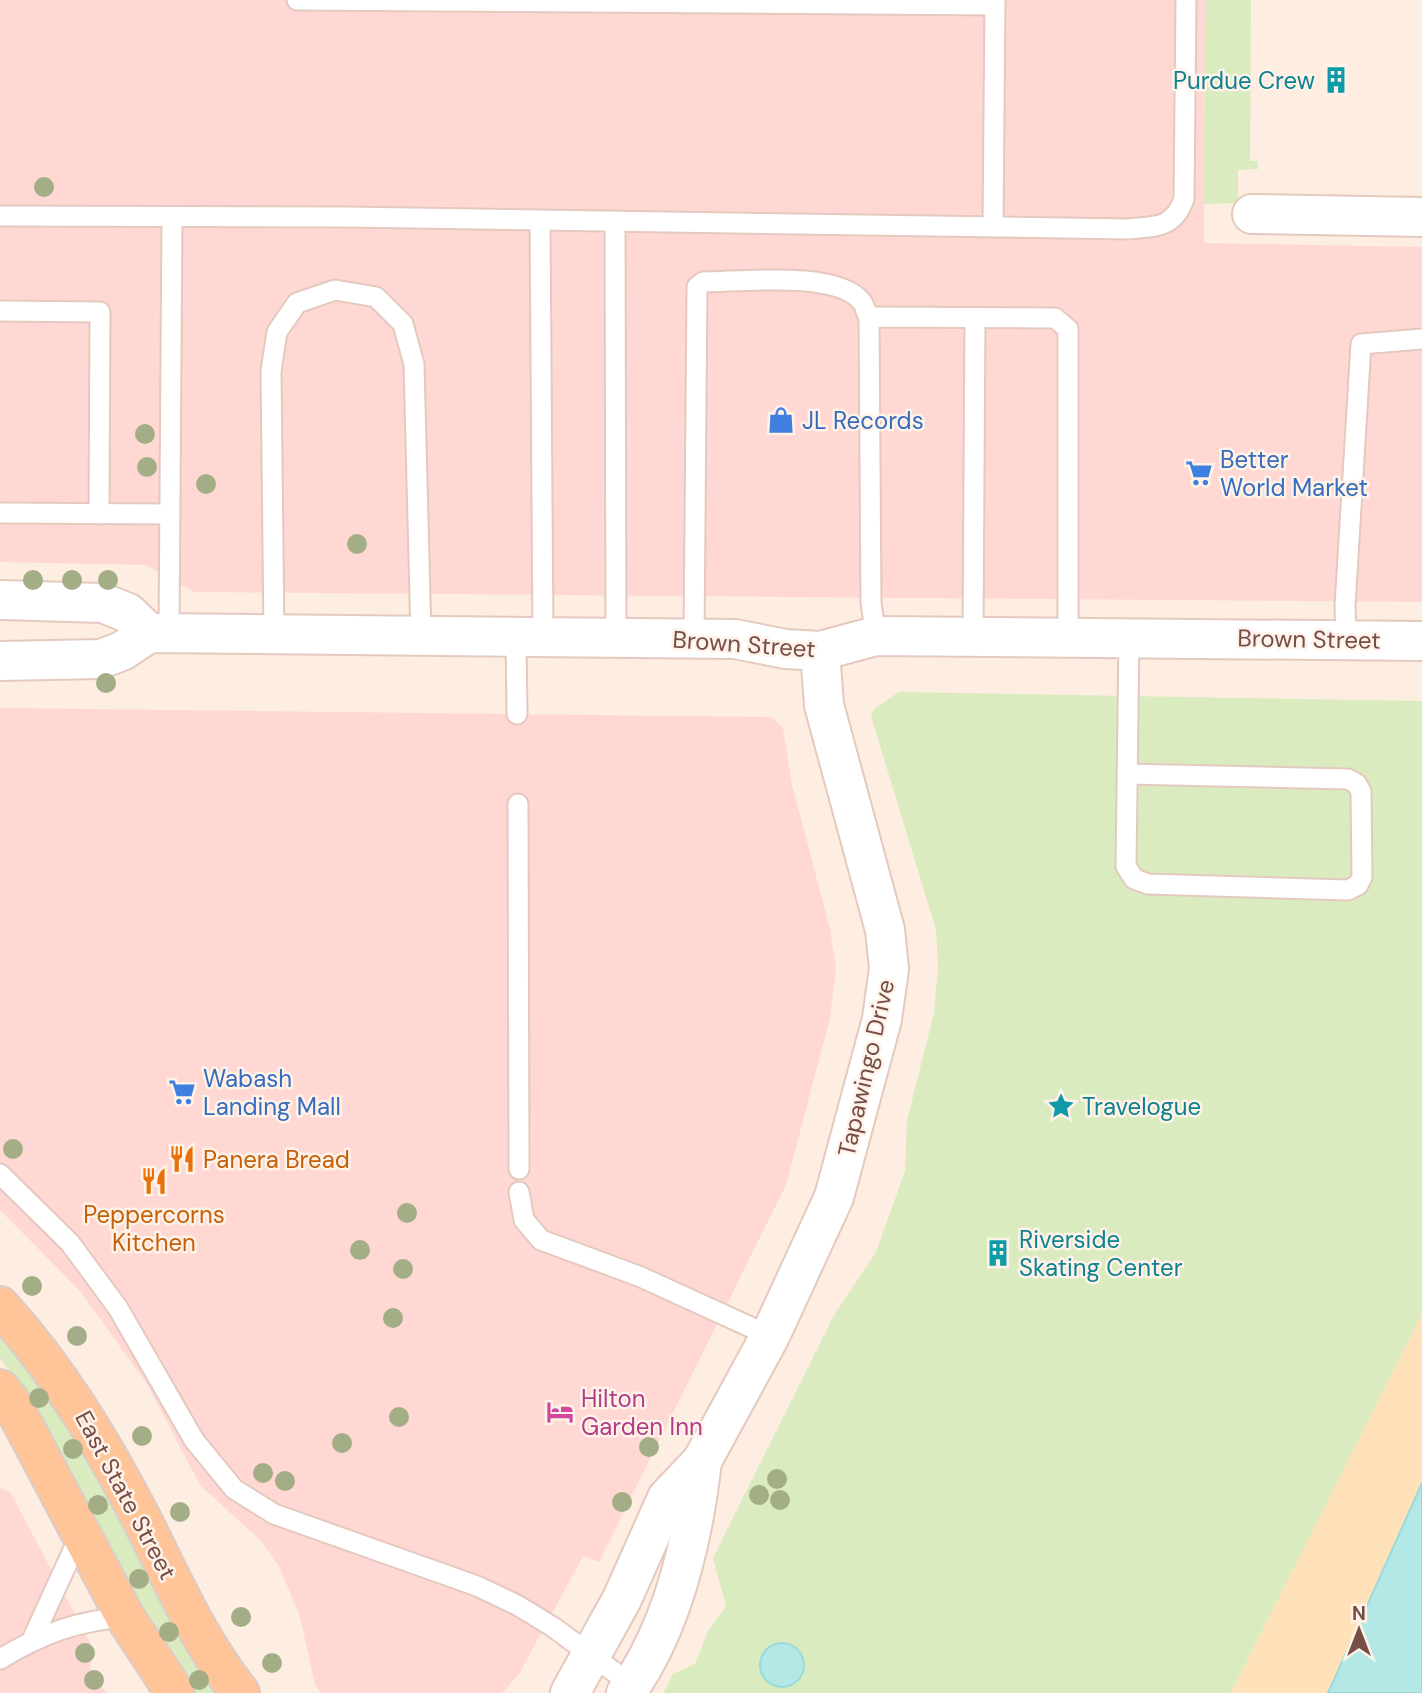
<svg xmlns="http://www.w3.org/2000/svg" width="1422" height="1693" viewBox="0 0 1422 1693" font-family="'DM Sans',sans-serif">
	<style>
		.commercial { fill: #ffd8d4 }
		.green { fill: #daecbf }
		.sand { fill: #ffe2ba }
		.water { fill: #b4e8e6; stroke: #9adbd9; stroke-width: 2 }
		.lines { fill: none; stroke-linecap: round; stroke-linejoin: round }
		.service-casing { stroke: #e4c9bf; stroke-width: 23 }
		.minor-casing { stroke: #e4c9bf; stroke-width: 42 }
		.primary-casing { stroke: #d9cdcb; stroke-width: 42 }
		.service { stroke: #fff; stroke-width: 19 }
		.minor { stroke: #fff; stroke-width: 38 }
		.primary { stroke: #ffc497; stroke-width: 38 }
		.tree { fill: #a3ad86 }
		.labels { text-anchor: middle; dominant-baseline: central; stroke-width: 5; stroke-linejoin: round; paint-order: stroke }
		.culture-label { font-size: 24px; fill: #0d838f; stroke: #fff2e9; text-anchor: start }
		.shop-label { font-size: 24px; fill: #366cbe; stroke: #fff2e9; text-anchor: start }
		.street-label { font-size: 24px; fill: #774e46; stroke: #fff2e9 }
		.food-label { font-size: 24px; fill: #c56008; stroke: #fff2e9; text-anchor: start }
		.hotel-label { font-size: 24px; fill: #b23c85; stroke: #fff2e9; text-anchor: start }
	</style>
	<rect width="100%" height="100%" fill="#feede1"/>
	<g class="commercial">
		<path d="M0,0H1205L1204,243L1422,247V602L194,592L146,565L0,562Z"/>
		<path d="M0,708L771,717L783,728L792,785L830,929L836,968L830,1018L786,1185L599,1562L583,1556L519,1674L502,1693H321L315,1685L300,1617L279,1566L261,1541L200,1485L147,1384L80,1291L0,1210Z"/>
		<path d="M0,1488L10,1492L92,1646L90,1670L106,1693H0Z"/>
	</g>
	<g class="green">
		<path d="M1205,0H1251L1250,161H1258V169L1238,170V203L1204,204Z"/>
		<path d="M899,692L1422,701V1314L1231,1693H663L673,1674L695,1664L708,1631L726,1606L713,1558L834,1315L876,1252L905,1171L907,1120L934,1013L938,966L936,930L871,716L874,709Z"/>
		<path d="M0,1333L43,1386L90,1461L217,1693H194L165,1653L15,1378L0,1358Z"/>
	</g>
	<path class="sand" d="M1422,1314V1483L1328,1693H1231Z"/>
	<g class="water">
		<path d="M1422,1483V1693H1328Z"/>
		<circle cx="782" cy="1665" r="22"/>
	</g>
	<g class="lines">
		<defs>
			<g id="service">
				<path d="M297,0L995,5"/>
				<path d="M0,216L346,217L1128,229C1156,226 1173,229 1184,199L1186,0"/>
				<path d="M540,221L543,639"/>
				<path d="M615,221L616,639"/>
				<path d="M993,227L995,0"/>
				<path d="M0,311L100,312L99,514"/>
				<path d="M0,513L170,514"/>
				<path d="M169,633L172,219"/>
				<path d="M274,635L271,371L277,332L297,303L335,290L376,297L403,324L414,364L421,637"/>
				<path d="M973,635L975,318"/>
				<path d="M876,636L871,603L869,317L1055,318L1068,329V635"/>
				<path d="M516,639L517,714"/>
				<path d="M694,639L697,287L703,282C741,282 837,270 862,302C865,306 866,313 869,317"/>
				<path d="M1346,640L1345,606L1361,344L1422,339"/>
				<path d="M1127,774L1348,779L1357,784L1361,792L1362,877L1358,885L1348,890L1148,884L1134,879L1126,866L1129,636"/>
				<path d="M518,804L519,1169"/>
				<path d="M0,1174L70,1243L118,1308L194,1440L234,1489L274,1514L477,1586L517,1605L553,1627L632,1685"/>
				<path d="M519,1192L524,1220L541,1240L641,1277L770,1336"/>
				<path d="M32,1640L81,1533"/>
				<path d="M0,1659C42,1634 76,1621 125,1617"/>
			</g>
			<g id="minor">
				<path d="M1252,214L1422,217"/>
				<path d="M0,600L103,603L128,613L149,633"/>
				<path d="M0,661L101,659L122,651L149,633L735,639L786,649L820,651L876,636L1422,641"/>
				<path d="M570,1693L622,1599L667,1498L702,1461L770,1336L834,1197L882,1019L889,969L885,930L824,705L820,651"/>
				<path d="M626,1693C673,1628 693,1540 702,1461"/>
			</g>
			<g id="primary">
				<path d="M0,1306C58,1370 101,1441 141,1518C171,1577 198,1640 240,1693"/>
				<path d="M0,1389L14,1407L125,1617L175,1693"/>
			</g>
		</defs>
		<use href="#service" class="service-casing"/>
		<use href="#minor" class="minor-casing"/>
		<use href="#primary" class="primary-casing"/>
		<use href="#service" class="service"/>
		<use href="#minor" class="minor"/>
		<use href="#primary" class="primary"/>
	</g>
	<g class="tree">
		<circle cx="44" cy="187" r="10"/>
		<circle cx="145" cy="434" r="10"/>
		<circle cx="147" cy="467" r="10"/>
		<circle cx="206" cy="484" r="10"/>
		<circle cx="357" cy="544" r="10"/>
		<circle cx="33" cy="580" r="10"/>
		<circle cx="72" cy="580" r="10"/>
		<circle cx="108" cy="580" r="10"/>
		<circle cx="106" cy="683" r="10"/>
		<circle cx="13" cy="1149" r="10"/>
		<circle cx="407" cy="1213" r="10"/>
		<circle cx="360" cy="1250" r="10"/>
		<circle cx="403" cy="1269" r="10"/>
		<circle cx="32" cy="1286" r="10"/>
		<circle cx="393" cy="1318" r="10"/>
		<circle cx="77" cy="1336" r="10"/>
		<circle cx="39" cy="1398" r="10"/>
		<circle cx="399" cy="1417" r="10"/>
		<circle cx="142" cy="1436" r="10"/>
		<circle cx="342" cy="1443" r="10"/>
		<circle cx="649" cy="1447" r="10"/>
		<circle cx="73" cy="1449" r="10"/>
		<circle cx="263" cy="1473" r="10"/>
		<circle cx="777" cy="1479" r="10"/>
		<circle cx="285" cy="1481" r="10"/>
		<circle cx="759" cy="1495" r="10"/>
		<circle cx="780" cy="1500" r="10"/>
		<circle cx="622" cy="1502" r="10"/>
		<circle cx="98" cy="1505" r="10"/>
		<circle cx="180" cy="1512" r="10"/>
		<circle cx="139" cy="1579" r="10"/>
		<circle cx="241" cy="1617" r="10"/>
		<circle cx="169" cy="1632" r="10"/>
		<circle cx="85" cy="1653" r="10"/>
		<circle cx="272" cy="1663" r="10"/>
		<circle cx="94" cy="1680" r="10"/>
		<circle cx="199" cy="1680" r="10"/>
	</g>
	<defs>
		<symbol id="building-bare" viewBox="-9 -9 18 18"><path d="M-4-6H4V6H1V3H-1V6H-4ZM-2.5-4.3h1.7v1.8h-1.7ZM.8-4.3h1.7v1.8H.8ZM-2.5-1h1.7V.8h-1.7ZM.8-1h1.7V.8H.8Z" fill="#0f9aa8" stroke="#fff2e9" stroke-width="2.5" paint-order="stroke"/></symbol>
		<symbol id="shop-bare" viewBox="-9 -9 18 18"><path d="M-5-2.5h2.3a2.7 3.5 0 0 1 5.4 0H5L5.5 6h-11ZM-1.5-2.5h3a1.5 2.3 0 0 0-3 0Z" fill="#3f7fe0" stroke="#fff2e9" stroke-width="2.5" paint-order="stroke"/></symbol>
		<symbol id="supermarket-bare" viewBox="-9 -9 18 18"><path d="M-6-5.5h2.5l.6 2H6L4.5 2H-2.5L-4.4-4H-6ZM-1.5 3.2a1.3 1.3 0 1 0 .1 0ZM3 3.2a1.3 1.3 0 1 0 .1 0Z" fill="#3f7fe0" stroke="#fff2e9" stroke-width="2.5" paint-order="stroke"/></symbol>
		<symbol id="sight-bare" viewBox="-9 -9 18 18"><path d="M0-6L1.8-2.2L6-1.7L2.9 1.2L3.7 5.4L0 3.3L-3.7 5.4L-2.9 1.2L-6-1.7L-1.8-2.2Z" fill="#0f9aa8" stroke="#fff2e9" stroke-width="2.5" paint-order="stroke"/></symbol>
		<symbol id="restaurant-bare" viewBox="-9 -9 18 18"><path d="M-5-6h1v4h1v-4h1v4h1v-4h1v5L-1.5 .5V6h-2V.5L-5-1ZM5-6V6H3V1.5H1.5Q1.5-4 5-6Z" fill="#e8710a" stroke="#fff2e9" stroke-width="2.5" paint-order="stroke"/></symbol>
		<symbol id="hotel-bare" viewBox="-9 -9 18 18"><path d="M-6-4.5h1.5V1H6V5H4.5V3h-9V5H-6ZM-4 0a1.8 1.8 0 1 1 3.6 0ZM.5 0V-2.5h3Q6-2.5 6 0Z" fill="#d1479c" stroke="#fff2e9" stroke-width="2.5" paint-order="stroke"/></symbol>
	</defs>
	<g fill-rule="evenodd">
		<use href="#building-bare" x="1317" y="61" width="38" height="38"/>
		<use href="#shop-bare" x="762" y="401" width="38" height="38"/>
		<use href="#supermarket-bare" x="1180" y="454" width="38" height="38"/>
		<use href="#supermarket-bare" x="163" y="1073" width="38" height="38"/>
		<use href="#sight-bare" x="1042" y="1087" width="38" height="38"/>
		<use href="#restaurant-bare" x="163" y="1140" width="38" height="38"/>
		<use href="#restaurant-bare" x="135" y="1162" width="38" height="38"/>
		<use href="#building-bare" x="979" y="1234" width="38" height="38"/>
		<use href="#hotel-bare" x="541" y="1393" width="38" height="38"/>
	</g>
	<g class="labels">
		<g class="culture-label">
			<text x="1315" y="80" text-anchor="end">Purdue Crew</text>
			<text x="1082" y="1106">Travelogue</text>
			<text x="1019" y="1239">Riverside<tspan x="1019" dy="28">Skating Center</tspan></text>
		</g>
		<g class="shop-label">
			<text x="802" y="420">JL Records</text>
			<text x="1220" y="459">Better<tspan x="1220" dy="28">World Market</tspan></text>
			<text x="203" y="1078">Wabash<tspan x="203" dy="28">Landing Mall</tspan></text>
		</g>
		<g class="street-label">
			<text transform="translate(1309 639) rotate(1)">Brown Street</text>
			<text transform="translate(744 644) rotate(4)">Brown Street</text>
			<text transform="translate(866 1068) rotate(-77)">Tapawingo Drive</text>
			<text transform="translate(126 1495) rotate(62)">East State Street</text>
		</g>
		<g class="food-label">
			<text x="203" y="1159">Panera Bread</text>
			<text x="154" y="1214" text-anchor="middle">Peppercorns<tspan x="154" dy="28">Kitchen</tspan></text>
		</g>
		<g class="hotel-label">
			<text x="581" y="1398">Hilton<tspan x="581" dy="28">Garden Inn</tspan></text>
		</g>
	</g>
	<g transform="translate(1359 1630)" stroke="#fff2e9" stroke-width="5" paint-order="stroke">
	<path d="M0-5L12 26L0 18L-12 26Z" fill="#774e46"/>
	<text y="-10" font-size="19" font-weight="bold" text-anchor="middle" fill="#774e46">N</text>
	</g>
</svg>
